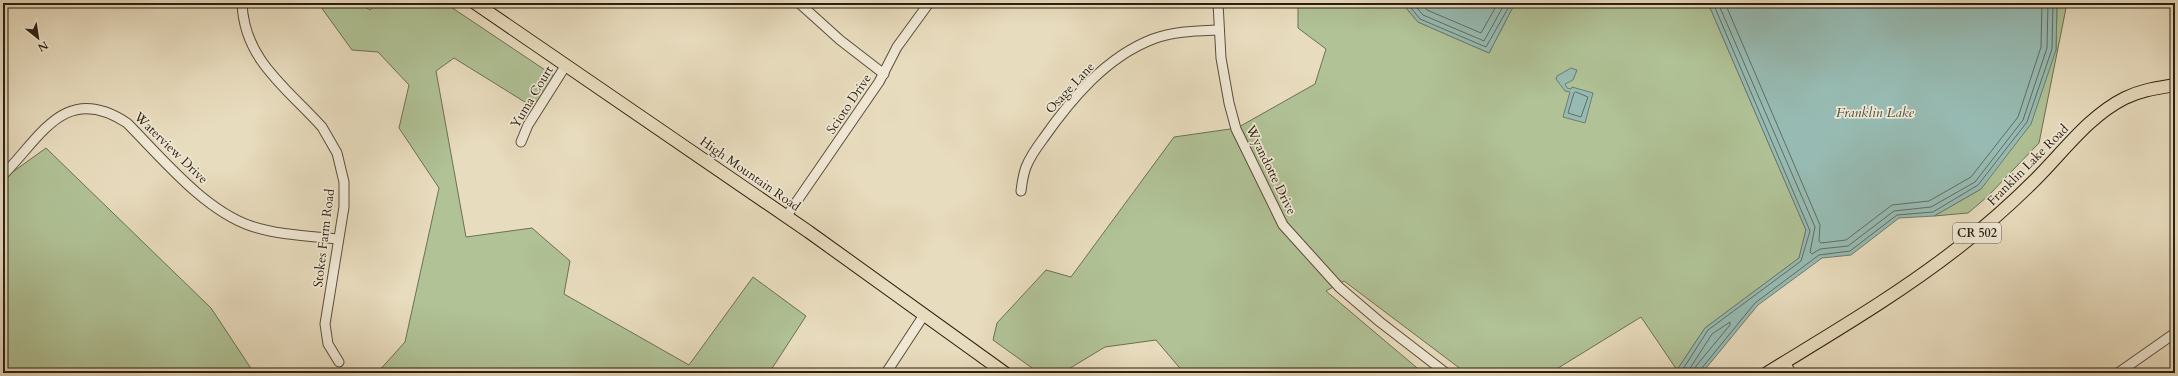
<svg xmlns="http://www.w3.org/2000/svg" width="2178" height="376" viewBox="0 0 2178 376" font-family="Cardo,serif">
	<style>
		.green { fill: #b0c296; stroke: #6d7054 }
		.water { fill: #97bbb3; stroke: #6b7d72 }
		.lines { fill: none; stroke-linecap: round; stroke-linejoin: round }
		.shore { stroke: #606d62; stroke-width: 1 }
		.minor-casing { stroke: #5a4e3c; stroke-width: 11 }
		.major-casing { stroke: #2a1f11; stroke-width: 14 }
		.minor { stroke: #f0e8d5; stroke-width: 9 }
		.major { stroke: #e8dcbe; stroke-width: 12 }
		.labels { text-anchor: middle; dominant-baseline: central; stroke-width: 3.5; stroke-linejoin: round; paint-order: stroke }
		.shield { fill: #f0e8d5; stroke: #655b4c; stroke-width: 1 }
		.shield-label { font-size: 12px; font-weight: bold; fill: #2a1f11 }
		.street-label { font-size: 13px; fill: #2a1f11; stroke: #f0e8d5 }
		.water-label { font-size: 14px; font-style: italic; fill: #4b4e42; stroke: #f0e8d5 }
	</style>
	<rect width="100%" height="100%" fill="#e8dcbe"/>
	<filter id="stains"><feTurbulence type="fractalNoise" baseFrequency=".005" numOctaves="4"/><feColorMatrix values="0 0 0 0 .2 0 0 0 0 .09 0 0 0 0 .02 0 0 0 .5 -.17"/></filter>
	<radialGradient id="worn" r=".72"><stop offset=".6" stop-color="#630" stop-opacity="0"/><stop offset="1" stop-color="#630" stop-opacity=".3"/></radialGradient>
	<g class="green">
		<path d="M318,3H359L370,10L378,3H445L557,78L536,109L454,58L436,71L466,237L532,228L570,261L564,294L689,365L753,277L806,316L769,373H377L405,342L439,188L399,128L409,85L378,52L352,50Z"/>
		<path d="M1298,3H1402L1418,22L1489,53L1515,3H1708L1806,230L1799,258L1705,328L1677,370L1641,317L1550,373H1466L1344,281L1326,291L1423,373H1184L1156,340L1105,347L1062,373H1039L993,340L997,323L1046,270L1071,277L1174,137L1237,128L1315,84L1326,49L1298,28Z"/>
		<path d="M2057,3H2067L2039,143L1987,197L1968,213L1934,216L1981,189L2056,50Z"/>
		<path d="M46,148L211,308L254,373H3V179Z"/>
	</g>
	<g class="water">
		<path d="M1402,3H1515L1489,53L1418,22Z"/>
		<path d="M1708,3H2057L2056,50L2031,124L1981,189L1934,216L1899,218L1851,255L1822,258L1758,305L1702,373H1679L1677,370L1705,328L1799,258L1806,230Z"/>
		<path d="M1571,68L1577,70L1573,80L1565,84L1567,88L1571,89L1572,87L1593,93L1585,123L1563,117L1570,92L1565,91L1556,79L1557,76Z"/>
	</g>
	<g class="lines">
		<g class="shore">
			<path d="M1407,3L1420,19L1486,47L1511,3"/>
			<path d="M1413,3L1423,15L1484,41L1505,3"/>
			<path d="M1421,3L1427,10L1481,33L1498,3"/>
			<path d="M1718,3L1815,227L1810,252L1812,254L1820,249L1848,246L1894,211L1931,207L1975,182L2023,120L2047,48L2048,3"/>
			<path d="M1725,3L1820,225L1819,241L1821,243L1846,240L1892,205L1929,201L1971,177L2018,117L2041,47L2042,3"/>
			<path d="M1576,92L1588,97L1581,117L1568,113L1574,93Z"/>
			<path d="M1682,373L1683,369L1708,330L1801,261L1810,231L1713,3"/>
			<path d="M1687,373L1712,334L1730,322V325L1696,366L1695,373"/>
			<path d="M1700,373L1701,369L1755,303L1819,255L1850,251L1897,215L1933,212L1978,185L2027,122L2052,49L2053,3"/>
		</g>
		<defs>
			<g id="minor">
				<path d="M242,3C244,60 287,88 322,127L337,153L344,182V207L325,324L328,344L339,362"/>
				<path d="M799,3L840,40L884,74"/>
				<path d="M1218,3L1221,58L1229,103L1236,129L1283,225L1339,287L1380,322L1446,373"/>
				<path d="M521,142L528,125L566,65"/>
				<path d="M3,175C41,137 65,82 127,123C162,158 204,210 251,226C278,235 310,236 338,239"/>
				<path d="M1021,191C1022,183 1023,175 1026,167C1030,157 1037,147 1043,139C1071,99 1106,57 1153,39C1175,31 1196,31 1219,30"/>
				<path d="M786,217L879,82L897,47L929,3"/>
				<path d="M1785,362L1791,373"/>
				<path d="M886,373L924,315"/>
				<path d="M2118,373L2175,333"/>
			</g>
			<g id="major">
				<path d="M475,3L809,232L1005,373"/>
				<path d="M1767,373C1832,333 1899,294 1959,247C1986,226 2012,203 2036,179C2064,151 2089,116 2125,98C2141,90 2158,88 2175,85"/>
			</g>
		</defs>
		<use href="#minor" class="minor-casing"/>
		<use href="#major" class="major-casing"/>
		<use href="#minor" class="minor"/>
		<use href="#major" class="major"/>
	</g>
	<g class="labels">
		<rect class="shield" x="1953" y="223" width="48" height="20" rx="3"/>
		<g class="shield-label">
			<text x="1977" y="233">CR 502</text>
		</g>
		<g class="street-label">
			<text transform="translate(1070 88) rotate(-47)">Osage Lane</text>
			<text transform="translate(532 97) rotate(-59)">Yuma Court</text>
			<text transform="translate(849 104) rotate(-56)">Scioto Drive</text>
			<text transform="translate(171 148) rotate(44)">Waterview Drive</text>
			<text transform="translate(2028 165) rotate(-45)">Franklin Lake Road</text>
			<text transform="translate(1271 170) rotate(64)">Wyandotte Drive</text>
			<text transform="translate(750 174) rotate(35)">High Mountain Road</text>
			<text transform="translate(324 238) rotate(-83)">Stokes Farm Road</text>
		</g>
		<g class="water-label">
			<text x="1875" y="112">Franklin Lake</text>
		</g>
	</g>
	<rect width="2178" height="376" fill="none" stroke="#e8dcbe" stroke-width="16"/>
	<rect x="4" y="4" width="2170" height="368" fill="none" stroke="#2a1f11" stroke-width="2"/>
	<rect x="8" y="8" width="2162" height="360" fill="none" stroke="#2a1f11"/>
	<g transform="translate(38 38) rotate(150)" stroke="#f0e8d5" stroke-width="3" paint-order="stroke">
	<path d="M0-3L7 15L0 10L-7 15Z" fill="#2a1f11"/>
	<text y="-6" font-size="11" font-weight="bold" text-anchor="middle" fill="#2a1f11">N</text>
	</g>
	<rect width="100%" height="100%" filter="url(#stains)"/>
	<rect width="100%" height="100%" fill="url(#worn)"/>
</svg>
